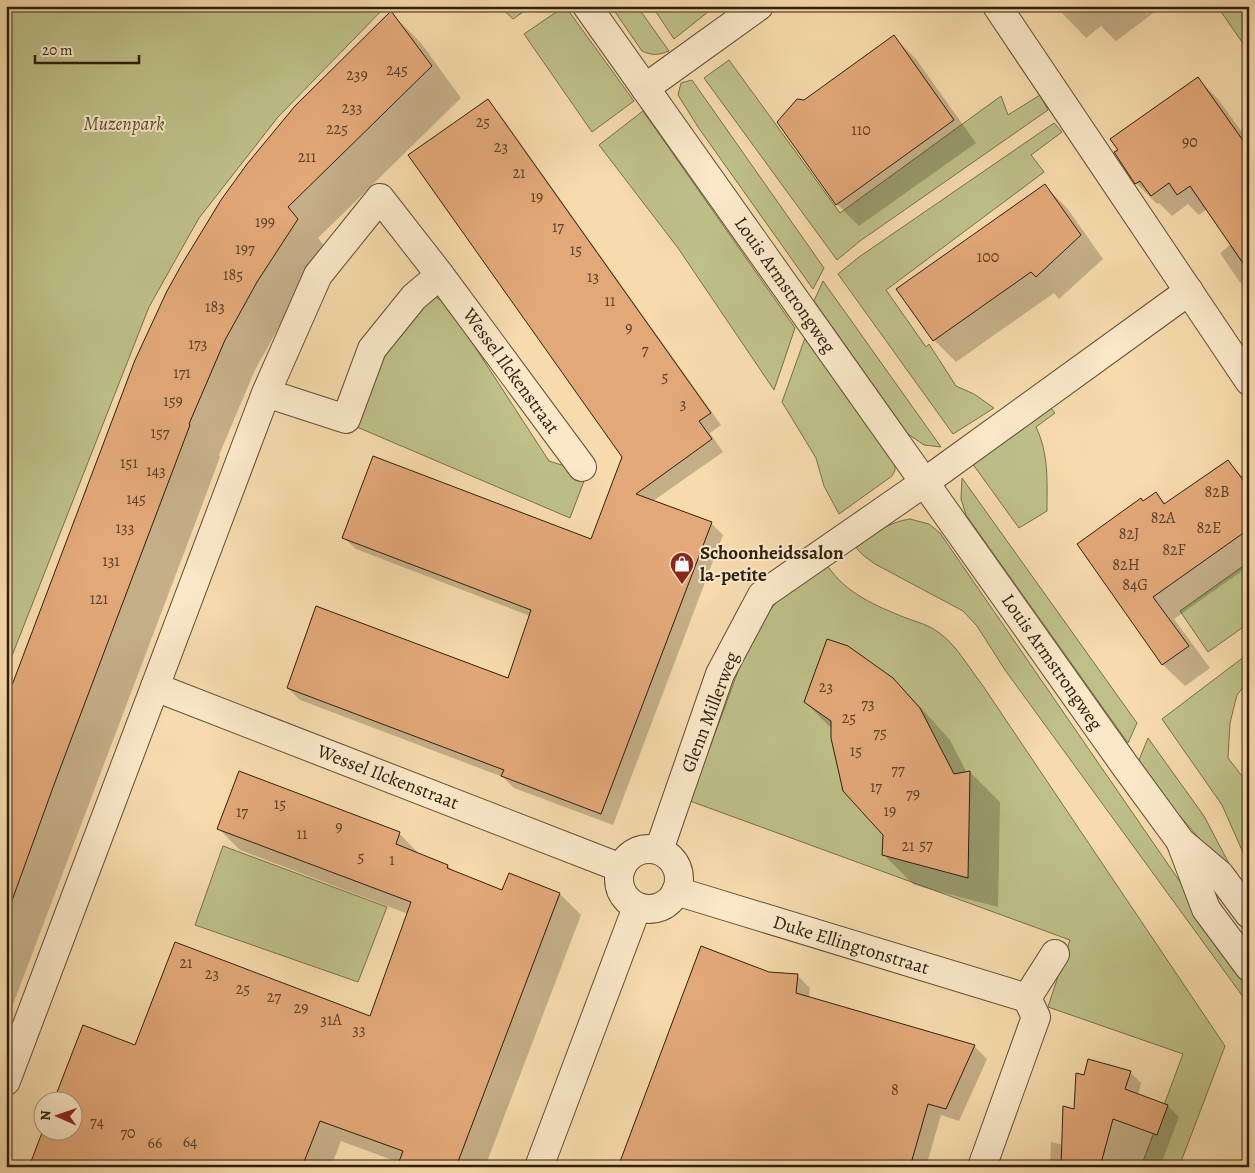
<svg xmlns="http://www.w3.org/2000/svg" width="1255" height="1173" viewBox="0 0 1255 1173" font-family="Alegreya,serif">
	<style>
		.green { fill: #bec088; stroke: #76704c }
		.shadow { fill: #0003 }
		.building { fill: #e3a878; stroke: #2d1f0f }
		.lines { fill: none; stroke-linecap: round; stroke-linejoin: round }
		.minor-casing { stroke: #604e36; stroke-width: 30 }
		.tertiary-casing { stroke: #604e36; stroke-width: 30 }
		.minor { stroke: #fae8c9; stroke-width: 28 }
		.tertiary { stroke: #fae8c9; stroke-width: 28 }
		.labels { text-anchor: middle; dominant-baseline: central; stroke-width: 4; stroke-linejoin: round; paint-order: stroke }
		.number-label { font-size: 16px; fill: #5a4129 }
		.park-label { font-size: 19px; font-style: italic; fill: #584f33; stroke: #fae8c9 }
		.street-label { font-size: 19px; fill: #2d1f0f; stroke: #fae8c9 }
		.poi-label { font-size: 19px; font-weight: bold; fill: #2d1f0f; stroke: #fae8c9; text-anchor: start }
	</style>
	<rect width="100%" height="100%" fill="#f7dbac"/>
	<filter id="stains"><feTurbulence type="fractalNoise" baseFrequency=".004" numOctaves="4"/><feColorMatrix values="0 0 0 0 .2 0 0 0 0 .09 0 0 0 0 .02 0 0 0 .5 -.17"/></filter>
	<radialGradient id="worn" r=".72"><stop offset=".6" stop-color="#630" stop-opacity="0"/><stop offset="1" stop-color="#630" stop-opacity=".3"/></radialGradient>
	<g class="green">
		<path d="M6,6H386L278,117L199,218L149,307L6,671Z"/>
		<path d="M499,6H532L513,19Z"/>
		<path d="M565,6L634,101L592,132L524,34Z"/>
		<path d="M611,6H637L669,51C659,55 652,56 642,51Z"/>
		<path d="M652,6H711L713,8L674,39Z"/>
		<path d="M1217,6H1249V52Z"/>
		<path d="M729,60L840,213L1001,96L1008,115L1040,95L1048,110L860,241L837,260L704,78Z"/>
		<path d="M692,80L824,268L813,289L698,127L678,95L681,83Z"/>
		<path d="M643,111L795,328L774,390L678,248L599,145Z"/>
		<path d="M1054,123L1062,132L1031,155L1044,172L886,290L926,347L929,344L956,386L974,394L994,408L953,434L838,274L859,257Z"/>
		<path d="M823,281L941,447L924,445L908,434L814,301Z"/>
		<path d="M431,294L447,304L549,461L587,473L570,518L357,427L382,356Z"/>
		<path d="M805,338L895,464V470L892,476L839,514L824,486L816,458L782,402Z"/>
		<path d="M1050,407L1055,413L1036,427C1049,454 1047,481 1047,511L1019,528L972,463Z"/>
		<path d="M962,478L1137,723L1128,743L966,515L961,499Z"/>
		<path d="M910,519L929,524L940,533L1249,982V1005L1005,670L977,626L963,611L875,564L864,556L857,549V547C874,534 888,522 910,519Z"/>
		<path d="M1249,562V623L1208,652L1180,611Z"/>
		<path d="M827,565C845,593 876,606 906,618C917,622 929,625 938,632C956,644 969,668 983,686L1225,1046L1179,1167H1141L1183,1054L1048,1007L1070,940L690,801L744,655L761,620L777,602L800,580Z"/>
		<path d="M1249,653V680L1237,695L1230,723L1228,758L1249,785V866L1222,805L1162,719Z"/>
		<path d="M1148,738L1204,816L1235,875L1232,876L1178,814L1139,760Z"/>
		<path d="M223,846L387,907L358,982L195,925Z"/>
	</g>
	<g class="shadow">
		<path d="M1057,6H1153L1156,11L1116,41L1101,26L1086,38L1064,15Z"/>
		<path d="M391,13L421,43L461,98L318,238L328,250L287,312L255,370L219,455L220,457L201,508L6,1023V705L267,140L317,84Z"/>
		<path d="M894,37L916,59L976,143L859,226L837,204Z"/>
		<path d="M1198,79L1218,99L1249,142V291L1239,281L1220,253L1231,244L1207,209L1199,215L1188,204L1172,216L1159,203L1157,204L1136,183Z"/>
		<path d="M488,101L499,113L721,425L710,433L723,452L653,501L711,523L723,535L613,825L514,788L503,777L300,700L288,688L508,680L530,616L356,549L344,538L592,541L623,456Z"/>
		<path d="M1045,186L1067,208L1103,259L1059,299L1054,293L956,362L934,340Z"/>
		<path d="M1228,462L1242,476L1249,470V566L1174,619L1210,668L1185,686L1163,665L1079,544L1155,493L1166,504Z"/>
		<path d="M892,679L923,710L950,740L967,773L970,772L1000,802L998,907L914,885L884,855V834L832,729L805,702Z"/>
		<path d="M219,829L399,833L420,855L448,866L455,873L503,892L560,894L581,915L485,1167H399L400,1163L341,1141L331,1167H32L72,1130V1100H56L83,1027L136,1047L370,1017L408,914L240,850Z"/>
		<path d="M769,973L798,976L810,988L809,998L974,1046L987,1059L959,1121L941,1115L926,1167H618Z"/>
		<path d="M1130,1072L1141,1083L1138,1095L1168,1106L1179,1117L1160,1167H1050L1051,1142L1063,1145L1076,1111L1084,1077Z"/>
	</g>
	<g class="building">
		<path d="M391,11L432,66L288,207L298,219L257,282L225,340L189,424L190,425L55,782L10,906H6V701L135,360L167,291L182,264L221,200L247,164L295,106Z"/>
		<path d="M894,35L954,120L836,205L777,122L797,99L804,100Z"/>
		<path d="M1198,77L1249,149V272L1190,186L1177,195L1169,183L1151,196L1140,181L1135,184L1114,152L1118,150L1110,139Z"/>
		<path d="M488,99L711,413L699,421L712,439L636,494L712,522L601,814L501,776L504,770L287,688L316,606L508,678L531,610L342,538L373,456L591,539L622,457L408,155Z"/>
		<path d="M1045,184L1081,235L1036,277L1031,272L933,341L896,289Z"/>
		<path d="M1228,460L1249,488V529L1153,597L1189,646L1162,665L1077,544L1141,498L1143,501L1156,492L1164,504Z"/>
		<path d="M827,639L848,646L893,678L920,708L954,774L970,771L968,878L882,855L883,835L843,791L831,738V721L804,702Z"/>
		<path d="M239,771L400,832L396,844L448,865L447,868L502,890L509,873L560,893L456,1167H397L403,1151L320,1121L302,1167H29L43,1130H72V1100H54L83,1025L135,1045L175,942L370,1016L411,902L217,829Z"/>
		<path d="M701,946L769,972L798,974L796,993L975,1045L946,1109L928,1104L910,1167H618Z"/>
		<path d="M1088,1059L1131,1071L1125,1089L1168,1105L1157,1135L1113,1119L1100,1167H1061L1063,1106L1074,1109L1076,1073L1084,1075Z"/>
	</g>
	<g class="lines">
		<defs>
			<g id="minor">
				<path d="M997,6L1249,381"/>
				<path d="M645,88L759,6"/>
				<path d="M440,275L582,467"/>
				<path d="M925,482L1189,291"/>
				<path d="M155,687L621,868"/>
				<path d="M676,891L1027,998L1055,954"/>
				<path d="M6,1081L266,393L318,275L380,198L440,275L414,297L372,349L346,419L266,393"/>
				<path d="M982,1167L1036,1017L1027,998"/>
			</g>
			<g id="tertiary">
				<path d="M587,6L1126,767L1181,842L1220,875L1249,914"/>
				<path d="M1181,843L1206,909L1249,967"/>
				<circle cx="649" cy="879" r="30"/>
				<path d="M659,850L720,674L762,595L925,482"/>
				<path d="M539,1167L637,907"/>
			</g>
		</defs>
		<use href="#minor" class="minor-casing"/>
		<use href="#tertiary" class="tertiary-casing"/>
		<use href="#minor" class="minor"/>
		<use href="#tertiary" class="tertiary"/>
	</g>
	<defs>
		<symbol id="shop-pin" viewBox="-11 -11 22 30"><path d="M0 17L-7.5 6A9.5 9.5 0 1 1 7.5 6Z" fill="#8f2418" stroke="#fae8c9"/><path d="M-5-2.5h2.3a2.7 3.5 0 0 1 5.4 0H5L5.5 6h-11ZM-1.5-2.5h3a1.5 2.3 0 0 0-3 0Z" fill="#fff"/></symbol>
	</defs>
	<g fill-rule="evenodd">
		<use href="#shop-pin" x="668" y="550" width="28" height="38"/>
	</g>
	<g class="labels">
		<g class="number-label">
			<text x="397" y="70">245</text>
			<text x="357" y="75">239</text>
			<text x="352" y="108">233</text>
			<text x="483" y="122">25</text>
			<text x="337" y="129">225</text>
			<text x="861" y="130">110</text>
			<text x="1190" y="142">90</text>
			<text x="501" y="147">23</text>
			<text x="307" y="157">211</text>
			<text x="519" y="173">21</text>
			<text x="537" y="197">19</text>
			<text x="265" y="222">199</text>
			<text x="558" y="227">17</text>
			<text x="245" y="249">197</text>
			<text x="576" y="250">15</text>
			<text x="988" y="257">100</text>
			<text x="233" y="275">185</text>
			<text x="593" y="277">13</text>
			<text x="610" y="301">11</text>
			<text x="215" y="307">183</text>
			<text x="629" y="328">9</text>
			<text x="198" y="344">173</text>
			<text x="645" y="350">7</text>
			<text x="182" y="373">171</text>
			<text x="665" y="377">5</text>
			<text x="173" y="401">159</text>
			<text x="683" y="404">3</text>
			<text x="160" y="433">157</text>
			<text x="129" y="463">151</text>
			<text x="156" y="471">143</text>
			<text x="1217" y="492">82B</text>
			<text x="136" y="499">145</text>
			<text x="1163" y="518">82A</text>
			<text x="125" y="528">133</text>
			<text x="1209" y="528">82E</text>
			<text x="1129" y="534">82J</text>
			<text x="1174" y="550">82F</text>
			<text x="111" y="561">131</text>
			<text x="1126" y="565">82H</text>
			<text x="1135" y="585">84G</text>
			<text x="99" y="599">121</text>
			<text x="826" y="687">23</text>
			<text x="868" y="704">73</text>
			<text x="849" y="718">25</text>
			<text x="880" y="733">75</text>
			<text x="856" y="751">15</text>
			<text x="898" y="770">77</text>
			<text x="876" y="787">17</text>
			<text x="913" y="794">79</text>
			<text x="280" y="804">15</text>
			<text x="890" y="811">19</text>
			<text x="242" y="812">17</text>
			<text x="339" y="827">9</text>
			<text x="302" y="834">11</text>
			<text x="926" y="845">57</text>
			<text x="908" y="846">21</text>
			<text x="361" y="857">5</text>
			<text x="392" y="860">1</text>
			<text x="186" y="963">21</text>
			<text x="212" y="974">23</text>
			<text x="243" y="989">25</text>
			<text x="274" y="997">27</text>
			<text x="301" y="1008">29</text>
			<text x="331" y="1020">31A</text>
			<text x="359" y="1030">33</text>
			<text x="895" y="1090">8</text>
			<text x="97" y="1122">74</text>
			<text x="128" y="1133">70</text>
			<text x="190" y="1142">64</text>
			<text x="155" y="1143">66</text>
		</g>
		<g class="park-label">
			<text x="124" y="124">Muzenpark</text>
		</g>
		<g class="street-label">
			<text transform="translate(785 285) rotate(55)">Louis Armstrongweg</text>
			<text transform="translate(511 371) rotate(54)">Wessel Ilckenstraat</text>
			<text transform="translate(1052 662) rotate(55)">Louis Armstrongweg</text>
			<text transform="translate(710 712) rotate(-69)">Glenn Millerweg</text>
			<text transform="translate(388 777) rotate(21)">Wessel Ilckenstraat</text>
			<text transform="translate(851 945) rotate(17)">Duke Ellingtonstraat</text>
		</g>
		<g class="poi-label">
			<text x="700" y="553">Schoonheidssalon<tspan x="700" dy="22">la-petite</tspan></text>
		</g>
	</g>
	<rect width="1255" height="1173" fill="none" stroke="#f7dbac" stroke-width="25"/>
	<rect x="8" y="8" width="1240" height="1158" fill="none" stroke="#2d1f0f" stroke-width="2.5"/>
	<rect x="12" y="12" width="1230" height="1148" fill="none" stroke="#2d1f0f"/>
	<g transform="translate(58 1116) rotate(272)"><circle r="24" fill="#fae8c9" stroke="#a8987f"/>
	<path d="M0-4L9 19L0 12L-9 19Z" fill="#8f2418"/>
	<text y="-8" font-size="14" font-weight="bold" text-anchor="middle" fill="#2d1f0f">N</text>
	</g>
	<path d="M35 55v8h104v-8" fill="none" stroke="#2d1f0f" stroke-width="2.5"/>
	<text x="42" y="55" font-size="15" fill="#2d1f0f" stroke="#fae8c9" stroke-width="4" paint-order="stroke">20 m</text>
	<rect width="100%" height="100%" filter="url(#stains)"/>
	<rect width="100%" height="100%" fill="url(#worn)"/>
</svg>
